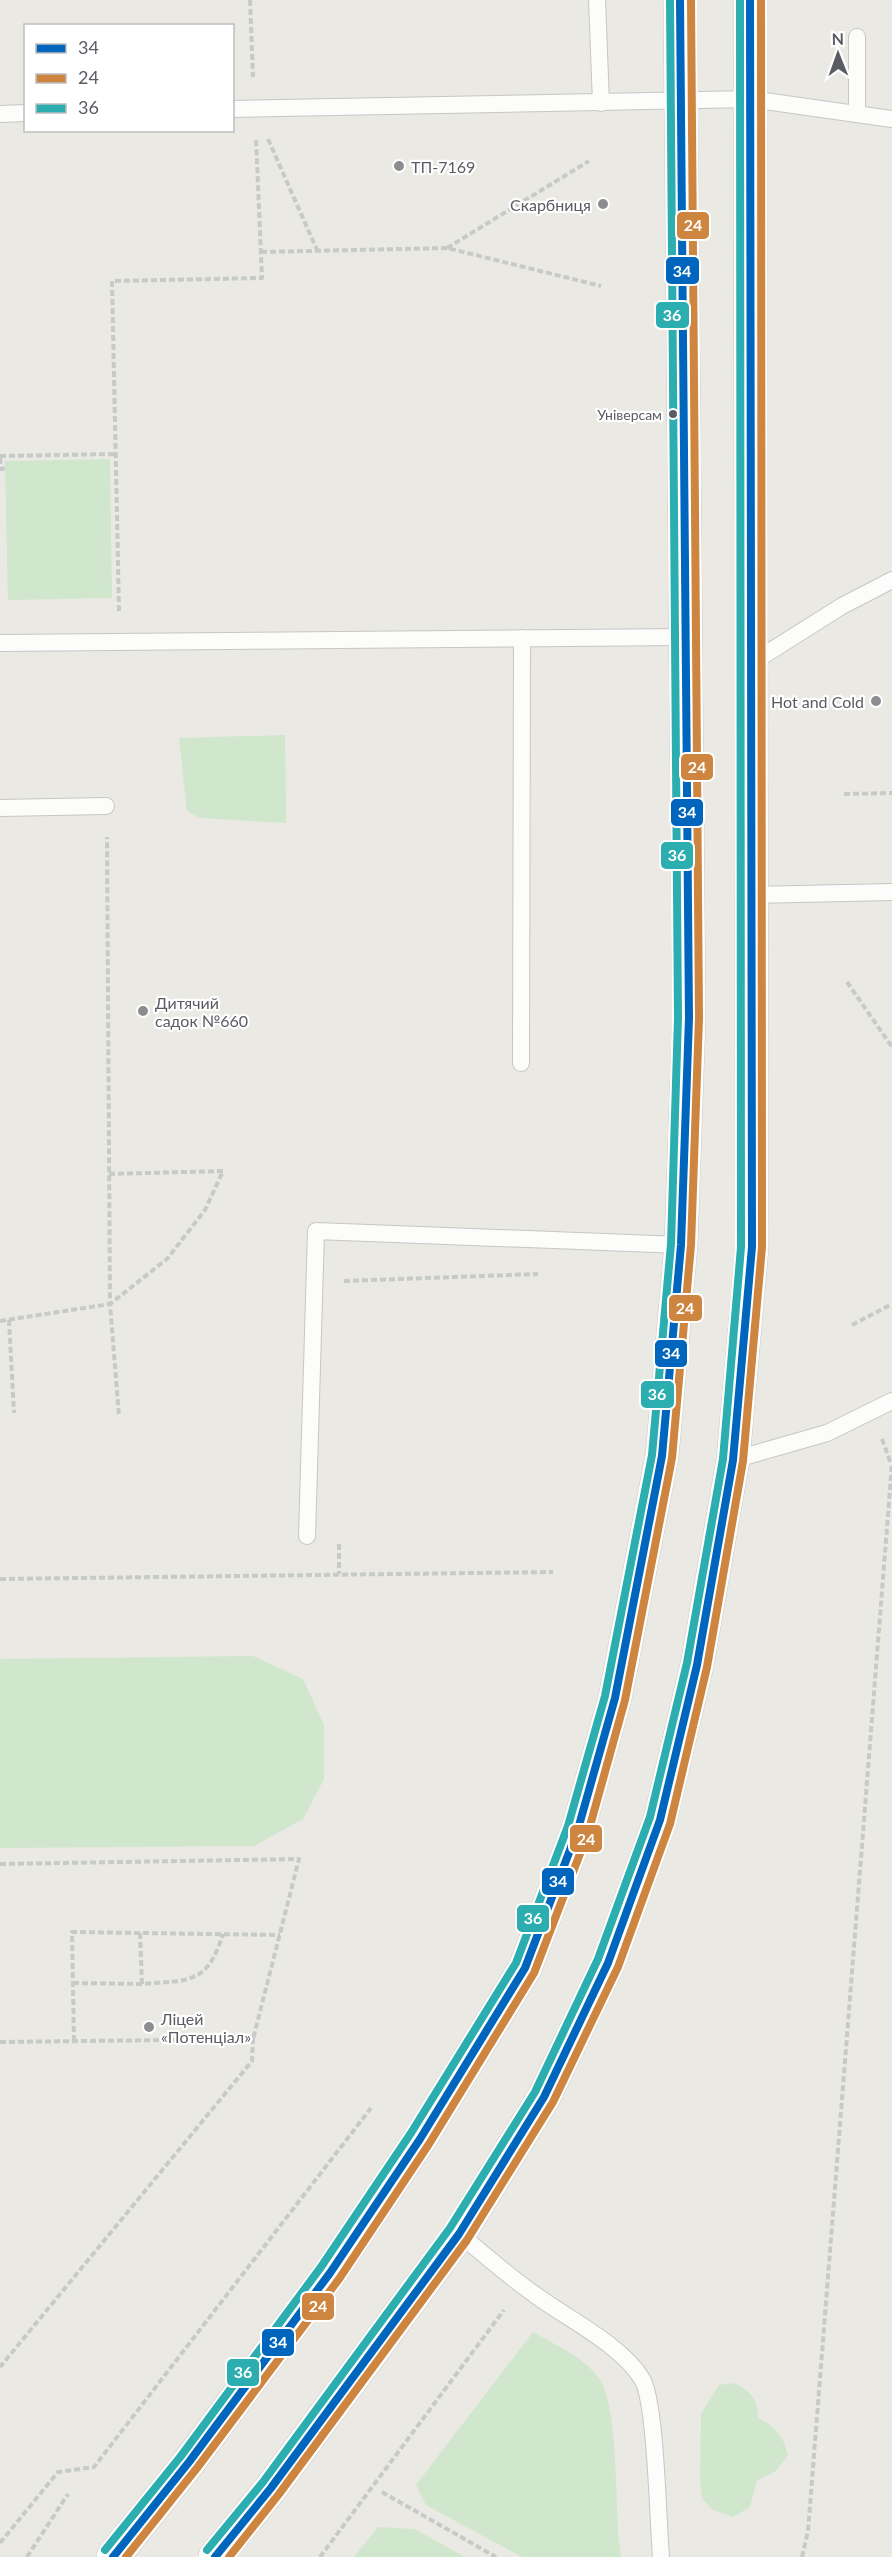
<svg xmlns="http://www.w3.org/2000/svg" width="892" height="2557" viewBox="0 0 892 2557" font-family="Lato,sans-serif">
	<style>
		.green { fill: #d0e7cd }
		.lines { fill: none; stroke-linecap: round; stroke-linejoin: round }
		.service-casing { stroke: #c6c7c5; stroke-width: 18 }
		.secondary-casing { stroke: #c8c8c8; stroke-width: 34 }
		.path { stroke: #c6cbc8; stroke-width: 4; stroke-dasharray: 6 3; stroke-linecap: butt }
		.service { stroke: #fcfcfb; stroke-width: 16 }
		.secondary { stroke: #fcfcfb; stroke-width: 33 }
		.bus-1-casing { stroke: #fff; stroke-width: 12 }
		.bus-2-casing { stroke: #fff; stroke-width: 12 }
		.bus-3-casing { stroke: #fff; stroke-width: 12 }
		.bus-1 { stroke: #0065bd; stroke-width: 8 }
		.bus-2 { stroke: #cd853f; stroke-width: 8 }
		.bus-3 { stroke: #2caeb0; stroke-width: 8 }
		.poi-dot { fill: #8c8d8f; stroke: #fff; stroke-width: 2 }
		.bus-dot { fill: #595c62; stroke: #fff; stroke-width: 2 }
		.labels { text-anchor: middle; dominant-baseline: central; stroke-width: 4.5; stroke-linejoin: round; paint-order: stroke }
		.bus-label { font-size: 14px; fill: #595c62; stroke: #fff; text-anchor: end }
		.poi-label { font-size: 16px; fill: #595c62; stroke: #fff; text-anchor: start }
		.line-badge { stroke: #fff; stroke-width: 2 }
		.badge-label { font-size: 16px; text-anchor: middle; font-weight: bold; fill: #fff }
	</style>
	<rect width="100%" height="100%" fill="#eae9e3"/>
	<g class="green">
		<path d="M110,459L112,598L8,600L5,461Z"/>
		<path d="M285,735L286,823L200,818L187,811L179,738Z"/>
		<path d="M253,1656L303,1679L324,1725V1779L303,1819L254,1846L0,1848V1659Z"/>
		<path d="M533,2332C555,2345 586,2358 600,2380C620,2414 614,2514 621,2557H522L426,2505L416,2485Z"/>
		<path d="M734,2383C751,2392 758,2398 758,2418C776,2427 783,2435 788,2455L776,2471L757,2481L750,2507L733,2517L712,2509L702,2498L700,2482L701,2414L719,2385Z"/>
		<path d="M378,2527L415,2529L465,2557H354Z"/>
	</g>
	<g class="lines">
		<defs>
			<g id="service">
				<path d="M597,0L601,103"/>
				<path d="M232,109L751,99L892,119"/>
				<path d="M857,113V37"/>
				<path d="M0,114L26,113"/>
				<path d="M0,643L684,637"/>
				<path d="M750,664L842,606L892,580"/>
				<path d="M0,808L106,806"/>
				<path d="M753,895L892,892"/>
				<path d="M521,1063L522,638"/>
				<path d="M733,1460L827,1433L892,1401"/>
				<path d="M307,1536L316,1231L681,1245"/>
				<path d="M459,2234C484,2254 508,2276 534,2294C566,2318 622,2345 642,2379C656,2401 658,2524 661,2557"/>
			</g>
			<g id="secondary">
				<path d="M113,2557L189,2462L330,2273L420,2139L525,1968L578,1829L615,1698L662,1456L681,1245L689,1018L680,0"/>
				<path d="M215,2557L271,2488L459,2234L544,2097L608,1963L660,1820L697,1665L733,1460L752,1247L750,0"/>
			</g>
		</defs>
		<use href="#service" class="service-casing"/>
		<use href="#secondary" class="secondary-casing"/>
		<g class="path">
			<path d="M250,0L253,77"/>
			<path d="M268,139L317,250"/>
			<path d="M447,248L589,161"/>
			<path d="M261,252L447,248L601,286"/>
			<path d="M0,456L116,454"/>
			<path d="M0,458L1,469L6,468"/>
			<path d="M119,611L112,281L262,278L256,139"/>
			<path d="M844,794L892,793"/>
			<path d="M847,982L892,1047"/>
			<path d="M109,1174L223,1171L205,1210L167,1259L110,1304L119,1416"/>
			<path d="M344,1281L538,1274"/>
			<path d="M9,1320L14,1413"/>
			<path d="M0,1321L110,1304L107,837"/>
			<path d="M852,1325L892,1304"/>
			<path d="M882,1439L891,1464"/>
			<path d="M339,1544V1574"/>
			<path d="M0,1579L553,1572"/>
			<path d="M0,1864L299,1859L253,2039"/>
			<path d="M140,1933L142,1984C189,1980 207,1985 223,1934"/>
			<path d="M73,1983L142,1984"/>
			<path d="M74,2041L72,1932L280,1935"/>
			<path d="M0,2042L253,2039L252,2061L0,2367"/>
			<path d="M382,2492L496,2557"/>
			<path d="M0,2543L58,2472L94,2467L371,2108"/>
			<path d="M27,2557L68,2494"/>
			<path d="M320,2557L504,2310"/>
			<path d="M802,2557L808,2531L892,1464"/>
		</g>
		<use href="#service" class="service"/>
		<use href="#secondary" class="secondary"/>
		<defs>
			<g id="bus-1">
				<path d="M113,2557L189,2462L330,2273L420,2139L525,1968L578,1829L615,1698L662,1456L681,1245L689,1018L680,0"/>
				<path d="M215,2557L271,2488L459,2234L544,2097L608,1963L660,1820L697,1665L733,1460L752,1247L750,0"/>
			</g>
			<g id="bus-2">
				<path d="M126,2557L197,2468L339,2279L429,2144L534,1973L588,1833L625,1700L672,1458L691,1245L699,1018L691,0"/>
				<path d="M229,2557L279,2494L467,2240L553,2102L618,1967L670,1824L707,1667L743,1461L762,1247L761,0"/>
			</g>
			<g id="bus-3">
				<path d="M105,2550L181,2456L321,2267L411,2133L516,1963L568,1826L605,1696L652,1455L671,1244L678,1018L670,0"/>
				<path d="M207,2550L263,2482L450,2228L535,2092L598,1959L650,1817L687,1663L723,1459L741,1247L740,0"/>
			</g>
		</defs>
		<use href="#bus-1" class="bus-1-casing"/>
		<use href="#bus-2" class="bus-2-casing"/>
		<use href="#bus-3" class="bus-3-casing"/>
		<use href="#bus-1" class="bus-1"/>
		<use href="#bus-2" class="bus-2"/>
		<use href="#bus-3" class="bus-3"/>
	</g>
	<g class="poi-dot">
		<circle cx="399" cy="166" r="6"/>
		<circle cx="603" cy="204" r="6"/>
		<circle cx="876" cy="701" r="6"/>
		<circle cx="143" cy="1011" r="6"/>
		<circle cx="149" cy="2027" r="6"/>
	</g>
	<circle class="bus-dot" cx="673" cy="414" r="5"/>
	<g class="labels">
		<g class="bus-label">
			<text x="662" y="414">Універсам</text>
		</g>
		<g class="poi-label">
			<text x="411" y="166">ТП-7169</text>
			<text x="591" y="204" text-anchor="end">Скарбниця</text>
			<text x="864" y="701" text-anchor="end">Hot and Cold</text>
			<text x="155" y="1002">Дитячий<tspan x="155" dy="18">садок №660</tspan></text>
			<text x="161" y="2018">Ліцей<tspan x="161" dy="18">«Потенціал»</tspan></text>
		</g>
	</g>
	<g class="line-badge">
		<rect x="676" y="211" width="34" height="29" rx="6" fill="#cd853f"/>
		<rect x="665" y="256" width="35" height="29" rx="6" fill="#0065bd"/>
		<rect x="655" y="301" width="35" height="28" rx="6" fill="#2caeb0"/>
		<rect x="680" y="753" width="34" height="28" rx="6" fill="#cd853f"/>
		<rect x="670" y="798" width="34" height="29" rx="6" fill="#0065bd"/>
		<rect x="660" y="841" width="34" height="29" rx="6" fill="#2caeb0"/>
		<rect x="668" y="1294" width="35" height="28" rx="6" fill="#cd853f"/>
		<rect x="654" y="1339" width="34" height="29" rx="6" fill="#0065bd"/>
		<rect x="640" y="1380" width="35" height="29" rx="6" fill="#2caeb0"/>
		<rect x="569" y="1824" width="34" height="29" rx="6" fill="#cd853f"/>
		<rect x="541" y="1867" width="34" height="29" rx="6" fill="#0065bd"/>
		<rect x="516" y="1904" width="34" height="29" rx="6" fill="#2caeb0"/>
		<rect x="301" y="2292" width="34" height="29" rx="6" fill="#cd853f"/>
		<rect x="261" y="2328" width="34" height="29" rx="6" fill="#0065bd"/>
		<rect x="226" y="2358" width="34" height="29" rx="6" fill="#2caeb0"/>
	</g>
	<g class="badge-label">
		<text x="693" y="231">24</text>
		<text x="682" y="277">34</text>
		<text x="672" y="321">36</text>
		<text x="697" y="773">24</text>
		<text x="687" y="818">34</text>
		<text x="677" y="861">36</text>
		<text x="685" y="1314">24</text>
		<text x="671" y="1359">34</text>
		<text x="657" y="1400">36</text>
		<text x="586" y="1845">24</text>
		<text x="558" y="1887">34</text>
		<text x="533" y="1924">36</text>
		<text x="318" y="2312">24</text>
		<text x="278" y="2348">34</text>
		<text x="243" y="2378">36</text>
	</g>
	<rect x="24" y="24" width="210" height="108" fill="#ffffff" stroke="#bdbec0" stroke-width="1.5"/>
	<rect x="36" y="44" width="30" height="9" fill="#0065bd" stroke="#bdbec0" stroke-width="1.5"/>
	<text x="78" y="54" font-size="18" fill="#595c62">34</text>
	<rect x="36" y="74" width="30" height="9" fill="#cd853f" stroke="#bdbec0" stroke-width="1.5"/>
	<text x="78" y="84" font-size="18" fill="#595c62">24</text>
	<rect x="36" y="104" width="30" height="9" fill="#2caeb0" stroke="#bdbec0" stroke-width="1.5"/>
	<text x="78" y="114" font-size="18" fill="#595c62">36</text>
	<g transform="translate(838 54) rotate(359)" stroke="#ffffff" stroke-width="4.5" paint-order="stroke">
	<path d="M0-4.5L10 22L0 15L-10 22Z" fill="#595c62"/>
	<text y="-9" font-size="16" font-weight="bold" text-anchor="middle" fill="#595c62">N</text>
	</g>
</svg>
